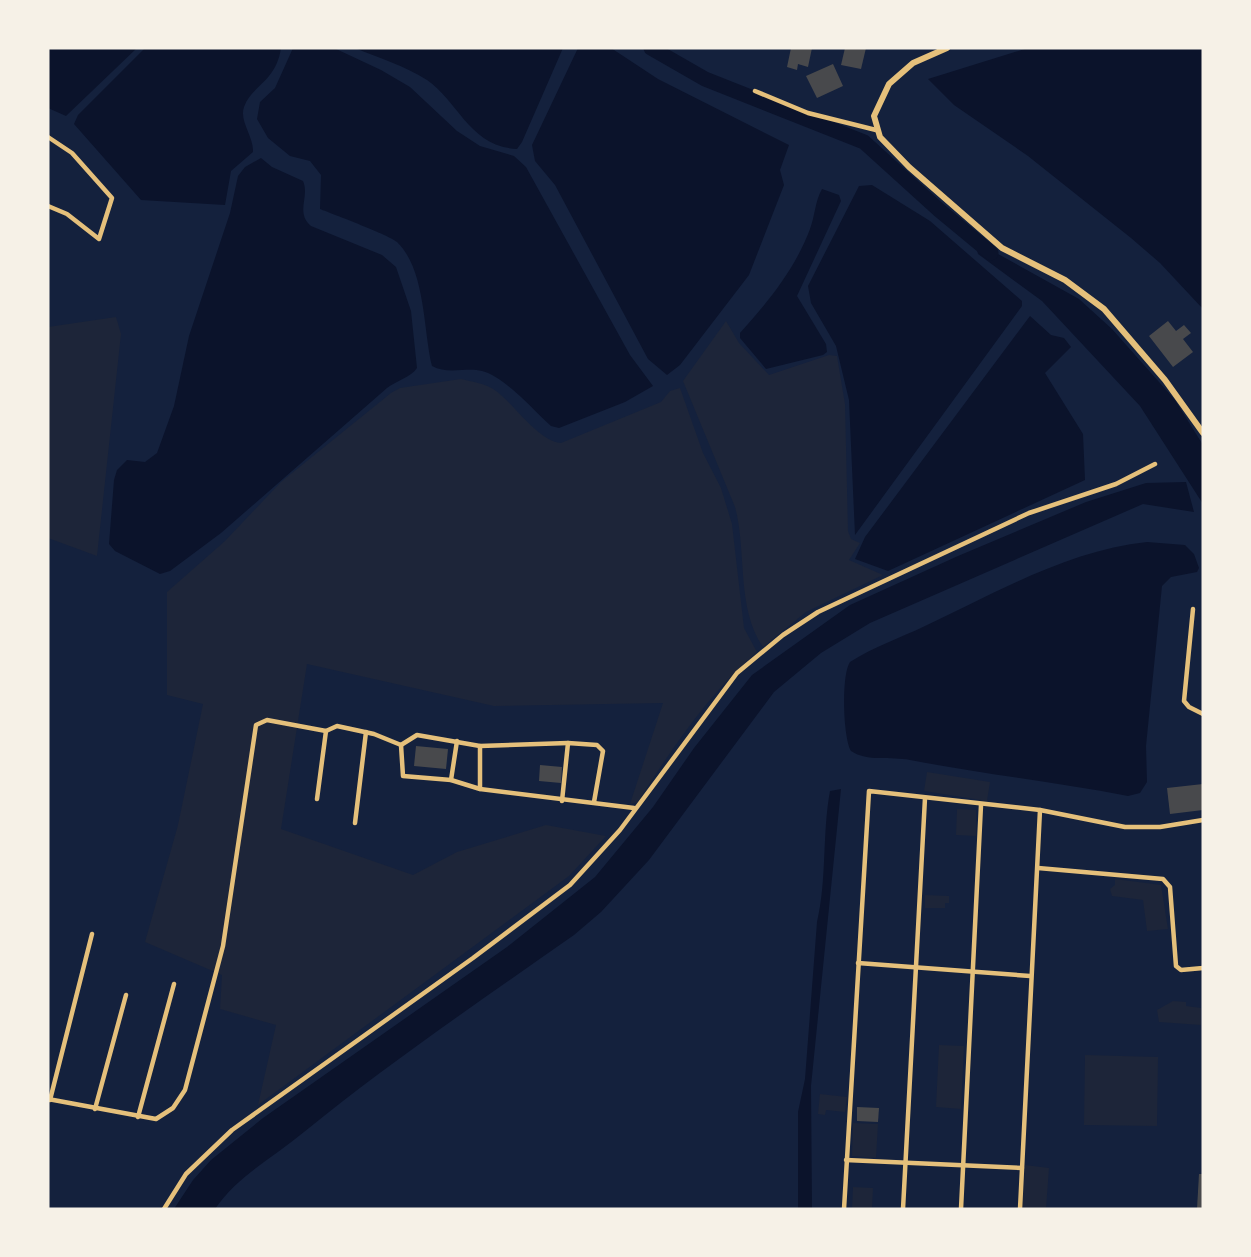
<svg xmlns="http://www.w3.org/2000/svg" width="1251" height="1257" viewBox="0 0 1251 1257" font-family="Manrope,sans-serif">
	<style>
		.green { fill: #1d2539 }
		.water { fill: #0b132b }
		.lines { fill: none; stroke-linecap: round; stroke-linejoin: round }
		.river { stroke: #0b132b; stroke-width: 15 }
		.building { fill: #48494c }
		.minor { stroke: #e5c07b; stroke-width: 4.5 }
		.secondary { stroke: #e5c07b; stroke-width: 6 }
	</style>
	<rect width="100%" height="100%" fill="#14213d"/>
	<g class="green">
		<path d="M116,317L121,334L97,556L48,538V327Z"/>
		<path d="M726,321L739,343L769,375L829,355L837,356L845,404L848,531L851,539L860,543L849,560L883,575L806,612L763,647C736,608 747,551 735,507L683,381Z"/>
		<path d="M461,379C472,382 486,383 496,391C514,404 538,441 561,443L661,402L670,391L680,388L703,453L721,488L732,524L744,628L757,652C709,693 671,750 637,803L630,804L663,703L494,706L307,664L281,829L413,875L457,852L546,825L606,836L569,876L258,1105L276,1025L220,1009L222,975L145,942L178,825L203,704L167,695V592L225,541L281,482L391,393L400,388Z"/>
		<path d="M927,772L990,782L987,801L924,791Z"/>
		<path d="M957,809L976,810V836L956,835Z"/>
		<path d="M1115,879L1161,885L1168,929L1147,931L1143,900L1112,896L1110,889L1115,885Z"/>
		<path d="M925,895L949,896V903H945V908H925Z"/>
		<path d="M1173,1001L1186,1002V1006L1201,1008V1025L1159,1022L1157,1010Z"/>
		<path d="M939,1045L964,1046L961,1109L936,1107Z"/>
		<path d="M1085,1055L1158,1057L1157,1126L1084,1125Z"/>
		<path d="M820,1094L847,1097L845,1112L826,1110L825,1115L818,1114Z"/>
		<path d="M853,1123L878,1124L876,1158L852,1156Z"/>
		<path d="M1025,1165L1049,1168L1046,1209H1022Z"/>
		<path d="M853,1187L873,1188L872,1209H852Z"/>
	</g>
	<g class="water">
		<path d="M48,48H137L66,116L48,108Z"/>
		<path d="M145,48H281C276,82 252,85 244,107C239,121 254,137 253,152L231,171L225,205L141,200L74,124L78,115Z"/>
		<path d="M293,48H334L381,70L410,87L457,131L480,146L514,156L526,167L630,355L653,386L625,402L559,428L551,426C534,411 504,376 482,371C466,367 448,375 432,366C423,330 426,270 397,242C391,236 333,214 320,209L321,175L310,161L290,156L268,138L257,119L260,102L275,88Z"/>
		<path d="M355,48H563L522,142L517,149C470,147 458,101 427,80C405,66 379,58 355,48Z"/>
		<path d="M578,48H611L658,79L789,145L780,170L784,185L749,275L680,365L667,375L648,359L555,185L535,161L532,145Z"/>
		<path d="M1028,48H1203V309L1160,263L1131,238L1028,156L954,105L928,79Z"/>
		<path d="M261,158L272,167L303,181C310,197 295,212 311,226L382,255L396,267L411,311L417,368C411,377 396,381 387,388L221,533L170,571L160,574L115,551L109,544L114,480L117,470L127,460L145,462L157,453L174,406L189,336L230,213L238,176L245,167Z"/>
		<path d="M872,185L930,221L1022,301V306L855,535L849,400L836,346L811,303L808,286L859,186Z"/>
		<path d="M822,189L839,195L841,201L797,296L826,344L827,352L823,355L766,369L740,338V333C768,302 795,269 810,229C815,216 815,201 822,189Z"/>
		<path d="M973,235L998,254L1079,299L1112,329L1175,400L1203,445V504L1140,406L1042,301L978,254Z"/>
		<path d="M1030,316L1051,335L1064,338L1071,347L1045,373L1083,434L1085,480L888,571L855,559L865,537Z"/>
		<path d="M1186,482L1194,512L1143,504L870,623L821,653L774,692L649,860L601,912L574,935C483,999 390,1062 304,1132C273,1158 238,1175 215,1209H174L193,1180L211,1160L263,1118L507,947L595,877L653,807L694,748L752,675L850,605L958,556L1086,502L1146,483Z"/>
		<path d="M1147,542L1185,545L1194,554L1199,568L1197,572L1171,577L1162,586L1146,746L1147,782L1140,793L1128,796C1056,782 982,774 910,760C891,756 867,762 851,751C843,738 841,675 850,662C873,647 900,638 925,626C995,593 1069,550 1147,542Z"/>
		<path d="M841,789L811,1086L812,1209H798V1112L805,1079L817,922C827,880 822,834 830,791Z"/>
	</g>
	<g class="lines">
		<path class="river" d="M651,48L705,79L864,142L939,210L991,253"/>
	</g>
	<g class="building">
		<path d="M791,48H812L808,67L798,64L797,70L787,67Z"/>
		<path d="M845,48H866L861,69L841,65Z"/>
		<path d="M833,64L843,86L817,98L806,76Z"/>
		<path d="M1168,321L1176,331L1184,325L1191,333L1183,339L1193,352L1173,367L1149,336Z"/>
		<path d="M416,746L448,749L446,769L414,766Z"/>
		<path d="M540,765L562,767L561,783L539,781Z"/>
		<path d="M1203,784V810L1170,814L1167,788Z"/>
		<path d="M857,1107L879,1108L878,1122L857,1121Z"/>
		<path d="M1199,1174H1203V1209H1197Z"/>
	</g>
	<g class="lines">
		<g class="minor">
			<path d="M755,91L808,113L876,130"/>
			<path d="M48,137L72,153L112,198L99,239L67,214L48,206"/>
			<path d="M1193,609L1184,701L1189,707L1203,714"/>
			<path d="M401,745L403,776L451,780L480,789L634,808"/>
			<path d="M401,745L417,735L480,746L568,743"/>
			<path d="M451,780L457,741"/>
			<path d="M480,789V746"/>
			<path d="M317,799L326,731"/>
			<path d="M562,801L568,743L597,745L603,751L594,802"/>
			<path d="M355,823L366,732"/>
			<path d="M1038,868L1163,879L1170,887L1176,966L1181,970L1203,968"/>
			<path d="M858,963L1030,976"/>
			<path d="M48,1099L156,1119L173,1108L185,1090L223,946L256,725L267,720L326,731L337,726L374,734L401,745"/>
			<path d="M50,1100L92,934"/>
			<path d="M95,1109L126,995"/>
			<path d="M138,1117L174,984"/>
			<path d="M846,1160L1022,1168"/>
			<path d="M164,1209L186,1174L232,1130L473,958L570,885L620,830L737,673L783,635L818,612L1029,513L1116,484L1155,464"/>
			<path d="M844,1209L869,791L1040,810L1125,827H1160L1203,820"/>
			<path d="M903,1209L925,798"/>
			<path d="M961,1209L981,805"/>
			<path d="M1020,1209L1040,810"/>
		</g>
		<path class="secondary" d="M947,48L913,63L889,84L874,116L880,137L909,167L1002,248L1065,280L1104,309L1165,380L1203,433"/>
	</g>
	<rect width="1251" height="1257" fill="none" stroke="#f6f1e7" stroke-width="99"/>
</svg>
